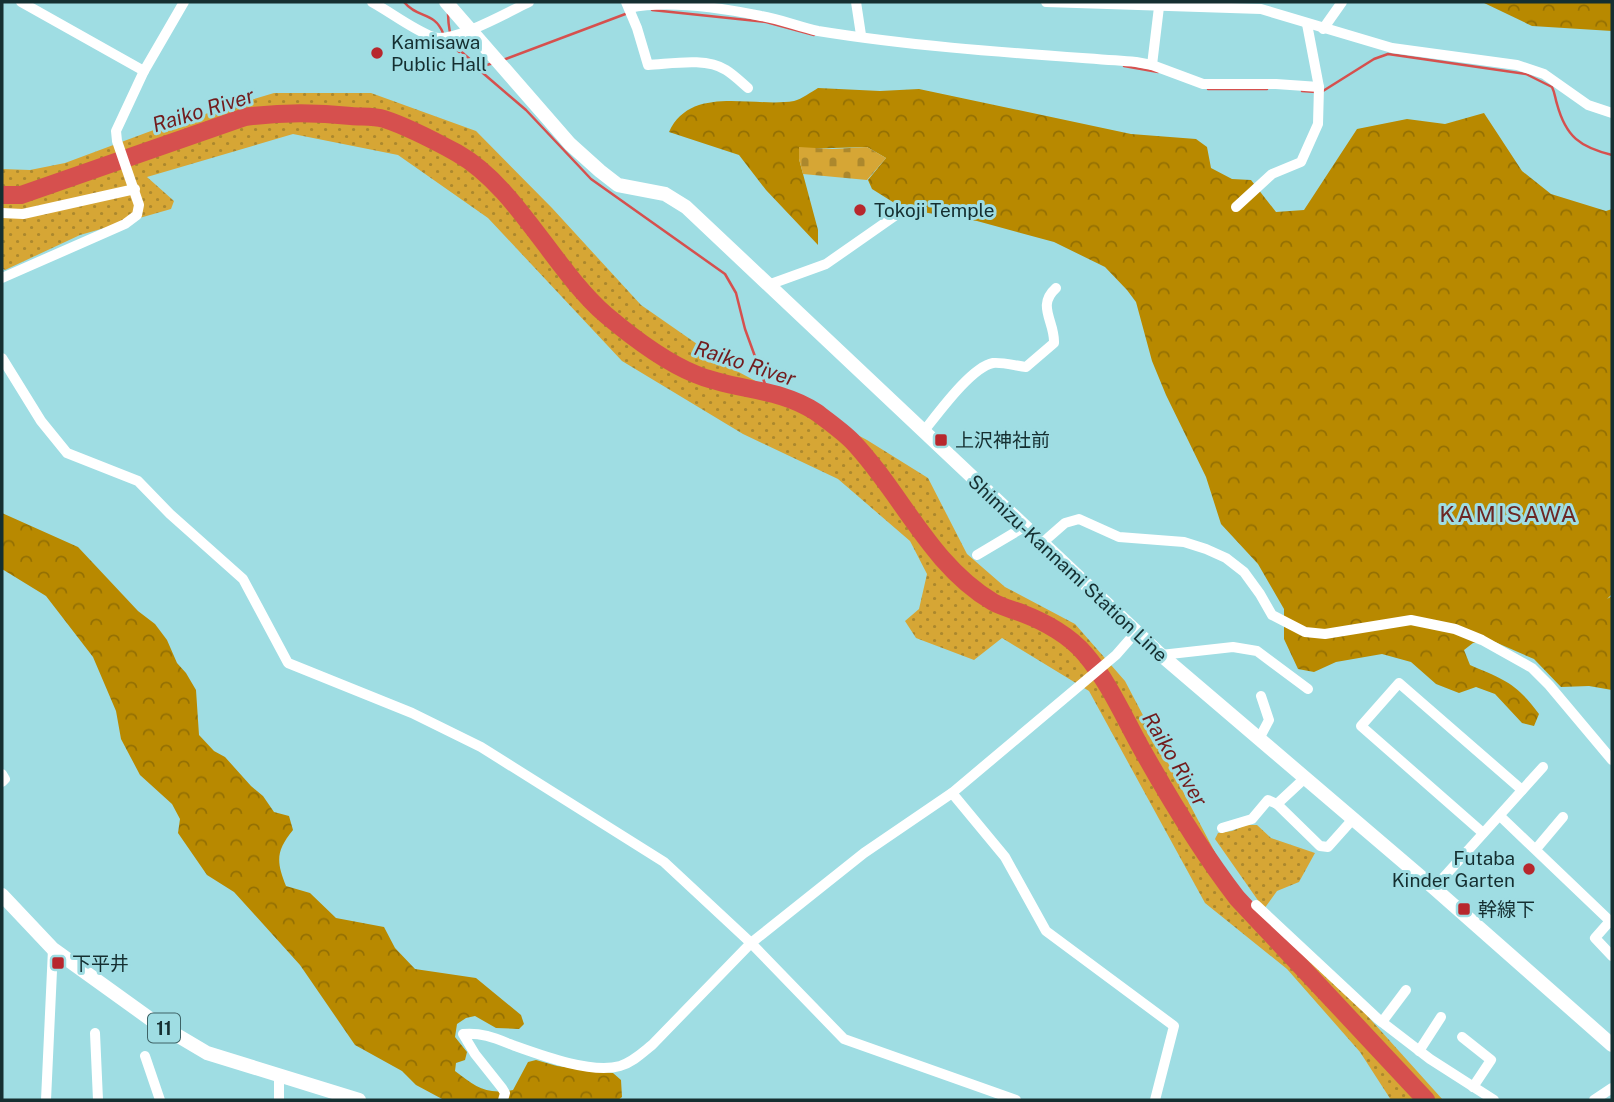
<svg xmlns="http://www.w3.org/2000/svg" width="1614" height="1102" viewBox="0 0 1614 1102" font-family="'Public Sans','Noto Sans JP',sans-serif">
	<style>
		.green { fill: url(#green-dots) }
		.forest { fill: url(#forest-crowns) }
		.cemetery { fill: url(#cemetery-stones) }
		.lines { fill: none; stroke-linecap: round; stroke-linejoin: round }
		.stream { stroke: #d6504e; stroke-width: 2.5 }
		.river { stroke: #d6504e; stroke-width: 18 }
		.minor { stroke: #fff; stroke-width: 10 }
		.secondary { stroke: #fff; stroke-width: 14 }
		.primary { stroke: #fff; stroke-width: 14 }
		.poi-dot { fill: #b7272d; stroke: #9fdde3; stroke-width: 2.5 }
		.labels { text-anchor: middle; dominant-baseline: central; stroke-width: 6; stroke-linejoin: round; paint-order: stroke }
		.shield { fill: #9fdde3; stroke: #3e6366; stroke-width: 2 }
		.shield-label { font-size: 18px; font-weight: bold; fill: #152f31 }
		.poi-label { font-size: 19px; fill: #152f31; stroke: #9fdde3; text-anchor: start }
		.street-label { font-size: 19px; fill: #152f31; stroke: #9fdde3 }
		.water-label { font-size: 21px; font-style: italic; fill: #721c1d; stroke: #9fdde3 }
		.quarter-label { font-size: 23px; letter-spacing: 2px; fill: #6c2725; stroke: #9fdde3 }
	</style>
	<defs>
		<pattern id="green-dots" width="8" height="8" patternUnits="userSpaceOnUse" patternTransform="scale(1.75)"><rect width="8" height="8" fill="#d6a635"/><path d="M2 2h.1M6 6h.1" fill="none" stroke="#ac882d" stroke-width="1.8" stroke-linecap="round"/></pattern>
		<pattern id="forest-crowns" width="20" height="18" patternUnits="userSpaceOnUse" patternTransform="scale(1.75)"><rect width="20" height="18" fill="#b88900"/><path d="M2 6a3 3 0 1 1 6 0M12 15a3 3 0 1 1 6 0" fill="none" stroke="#947003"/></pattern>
		<pattern id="cemetery-stones" width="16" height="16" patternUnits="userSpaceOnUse" patternTransform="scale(1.75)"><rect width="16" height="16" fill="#d6a635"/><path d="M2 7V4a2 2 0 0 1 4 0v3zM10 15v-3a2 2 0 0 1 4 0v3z" fill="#ac882d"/></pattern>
	</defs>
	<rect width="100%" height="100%" fill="#9fdde3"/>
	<g class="green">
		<path d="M274,93H371L476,131L552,208L641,305L733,369L867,440L928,478L967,554L1005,587L1075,624L1125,681L1230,881L1283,936L1345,991L1443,1100H1391L1360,1052L1287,969L1205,903L1089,691L1002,638L974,660L916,638L905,621L919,609L927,574L910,541L838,479L743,434L622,361L488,218L398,155L293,134L147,177L174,201L171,209L80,235L5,270L2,268V169L30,170L65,163L159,128Z"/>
		<path d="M1246,825H1257L1271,838L1315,853L1299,882L1277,891L1264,909L1215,839L1218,833L1232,831Z"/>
	</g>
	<g class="forest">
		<path d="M1482,2H1612V31L1532,26Z"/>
		<path d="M818,88L880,91L919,89L1131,134L1196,139L1207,147L1211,168L1232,179L1251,180L1276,212L1304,210L1357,129L1407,119L1445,124L1484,113L1522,171L1551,194L1606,211L1612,209V594L1607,599L1612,596V690L1589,686L1561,687L1534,659L1495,642L1487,641L1473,643L1464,650L1470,665C1505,680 1516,683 1539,714L1534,726L1522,723L1495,694L1476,687L1459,693L1436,684L1411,662L1382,654L1336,662L1314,672L1298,669L1284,639V609L1258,564L1221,524L1206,477L1166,395L1152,361L1136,302L1127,290L1105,267L1054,242L977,221L904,209L872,189L868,180L886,158L867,147L799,149V159L818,230V245L766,190L739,155L669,132C691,84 753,108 794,101C802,99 811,92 818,88Z"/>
		<path d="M2,513L78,547L138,611L155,624L167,640L177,663L186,673L196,690L199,735L214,751L225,757L251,786L263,796L274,812L289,816L293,830C276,851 276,861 286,886L310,893L336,918L384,927L395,948L415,969L476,978L521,1015L524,1024L519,1029L496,1028L475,1016L466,1018L457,1024L455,1037L467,1052L465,1060L456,1063L455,1071C476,1087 485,1095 513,1090L528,1062L536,1060L557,1066L613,1073L621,1080L622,1097L618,1100H444L416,1085L402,1071L355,1045L300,965L234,892L207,875L178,833L180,819L172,804L140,775L121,739L116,711L93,657L46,596L2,569Z"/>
	</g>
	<path class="cemetery" d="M799,147L832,149L867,147L886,158L867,180L803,174L799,159Z"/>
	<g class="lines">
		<g class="stream">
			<path d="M404,2C418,19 434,11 443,33"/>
			<path d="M652,10L766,22L814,35"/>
			<path d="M448,14C449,46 456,47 479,67L494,63"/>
			<path d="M447,39L459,52"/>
			<path d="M503,60L628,13"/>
			<path d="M1124,66L1158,72"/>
			<path d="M477,68L526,110L591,179L725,274L736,293L745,329L765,384V390"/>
			<path d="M1208,89H1267"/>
			<path d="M1302,91L1316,92"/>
			<path d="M1323,91L1374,59L1388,54L1526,74L1552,87C1555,93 1555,98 1557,104C1566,137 1580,147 1612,155"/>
		</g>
		<path class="river" d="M2,195H21L245,117C280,112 315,112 351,116C362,117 374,116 384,119C409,127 435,141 457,153C516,186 554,270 606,315C632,337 663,361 695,374C735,391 778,387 816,412C828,421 842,431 852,441C901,492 930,565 993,602C1002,607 1014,610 1024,614C1045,622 1070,636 1085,654C1108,681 1123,715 1140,746C1169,798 1200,850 1237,898L1426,1100"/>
		<g class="minor">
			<path d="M21,2L144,71"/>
			<path d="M372,2C392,13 412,29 433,37C452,44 510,11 529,2"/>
			<path d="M626,2L637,28L648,65C671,64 705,57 726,70C734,75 741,82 748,88"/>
			<path d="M856,2L861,35"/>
			<path d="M1046,2L1261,9L1392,48L1517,65L1544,74L1588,105L1612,113"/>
			<path d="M629,8C667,0 722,8 761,16C780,19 799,27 818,31C923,48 1030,54 1136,62L1152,65L1203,84H1276L1319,87"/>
			<path d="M1323,29L1342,2"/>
			<path d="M1152,65L1159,7"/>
			<path d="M1236,207L1272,174L1301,162L1318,124L1319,87L1307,24"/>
			<path d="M2,213L23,214L135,189"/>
			<path d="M2,278L125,224L137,215L139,205L117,141L116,131L144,71L184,2"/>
			<path d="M768,285L826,264L899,213"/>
			<path d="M2,358L41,421L67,453L138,481L170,514L243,579L288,663L412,713L481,747L664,862L751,943L844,1039L1016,1100"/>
			<path d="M923,432C937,415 971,367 993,363C1003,362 1016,366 1026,367L1054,343C1055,321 1036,306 1056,288"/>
			<path d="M1041,544L1065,523L1079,519L1119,537L1184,542L1206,549L1226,558L1244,572L1260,594L1272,615L1305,632L1325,634L1411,620L1455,629L1482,640L1532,668L1549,685L1612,760"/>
			<path d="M977,555L1024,527"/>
			<path d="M1161,655L1233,647L1257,651L1308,689"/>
			<path d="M1259,739L1269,720L1261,696"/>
			<path d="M2,774L5,779L2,782"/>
			<path d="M1305,778L1277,804L1320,846L1328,847L1353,819"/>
			<path d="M952,793L1005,857L1046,931L1174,1026L1155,1100"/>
			<path d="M1500,816L1612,923"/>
			<path d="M1222,828L1252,819L1268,800L1277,804"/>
			<path d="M1483,833L1361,726L1399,683L1522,790"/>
			<path d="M1536,849L1563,817"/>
			<path d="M1434,888L1543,767"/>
			<path d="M1256,905L1378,1019L1430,1059L1494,1100"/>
			<path d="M1610,921L1595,938L1612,956"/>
			<path d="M1382,1022L1406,990"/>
			<path d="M95,1033L98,1100"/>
			<path d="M1462,1037L1491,1060L1473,1087"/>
			<path d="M1419,1051L1441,1017"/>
			<path d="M145,1056L160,1100"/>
			<path d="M46,1100L53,949"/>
			<path d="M279,1100V1077"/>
			<path d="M503,1100L505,1093L502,1088L475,1054L463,1034C482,1032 497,1039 515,1046C543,1056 592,1074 620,1066C633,1062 642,1053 652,1045L751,943L864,853L952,793L1116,655L1137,631"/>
			<path d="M1594,1100L1612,1088"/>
		</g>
		<path class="secondary" d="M446,2L570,144L600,171L618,185L665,194L686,207L1161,655L1434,888L1612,1045"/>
		<path class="primary" d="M2,895L53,949L153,1021L207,1053L359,1100"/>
	</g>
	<g class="poi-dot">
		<circle cx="377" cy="53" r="7"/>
		<circle cx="860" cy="210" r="7"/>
		<rect x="934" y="433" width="14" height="14" rx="3.5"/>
		<circle cx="1529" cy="869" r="7"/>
		<rect x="1457" y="902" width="14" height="14" rx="3.5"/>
		<rect x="51" y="956" width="14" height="14" rx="3.5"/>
	</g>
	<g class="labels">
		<rect class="shield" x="148" y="1013.5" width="32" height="29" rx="5"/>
		<g class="shield-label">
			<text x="164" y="1028">11</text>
		</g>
		<g class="poi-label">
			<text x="391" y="42">Kamisawa<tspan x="391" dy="22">Public Hall</tspan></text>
			<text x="874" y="210">Tokoji Temple</text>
			<text x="955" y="440">上沢神社前</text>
			<text x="1515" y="858" text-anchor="end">Futaba<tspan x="1515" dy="22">Kinder Garten</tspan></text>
			<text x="1478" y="909">幹線下</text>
			<text x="72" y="963">下平井</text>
		</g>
		<g class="street-label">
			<text transform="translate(1068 568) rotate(43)">Shimizu-Kannami Station Line</text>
		</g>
		<g class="water-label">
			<text transform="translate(203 110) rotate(-17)">Raiko River</text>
			<text transform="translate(745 363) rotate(18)">Raiko River</text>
			<text transform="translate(1175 759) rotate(59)">Raiko River</text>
		</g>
		<g class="quarter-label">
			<text x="1509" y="513">KAMISAWA</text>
		</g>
	</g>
	<rect width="1614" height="1102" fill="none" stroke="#152f31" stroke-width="7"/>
</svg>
